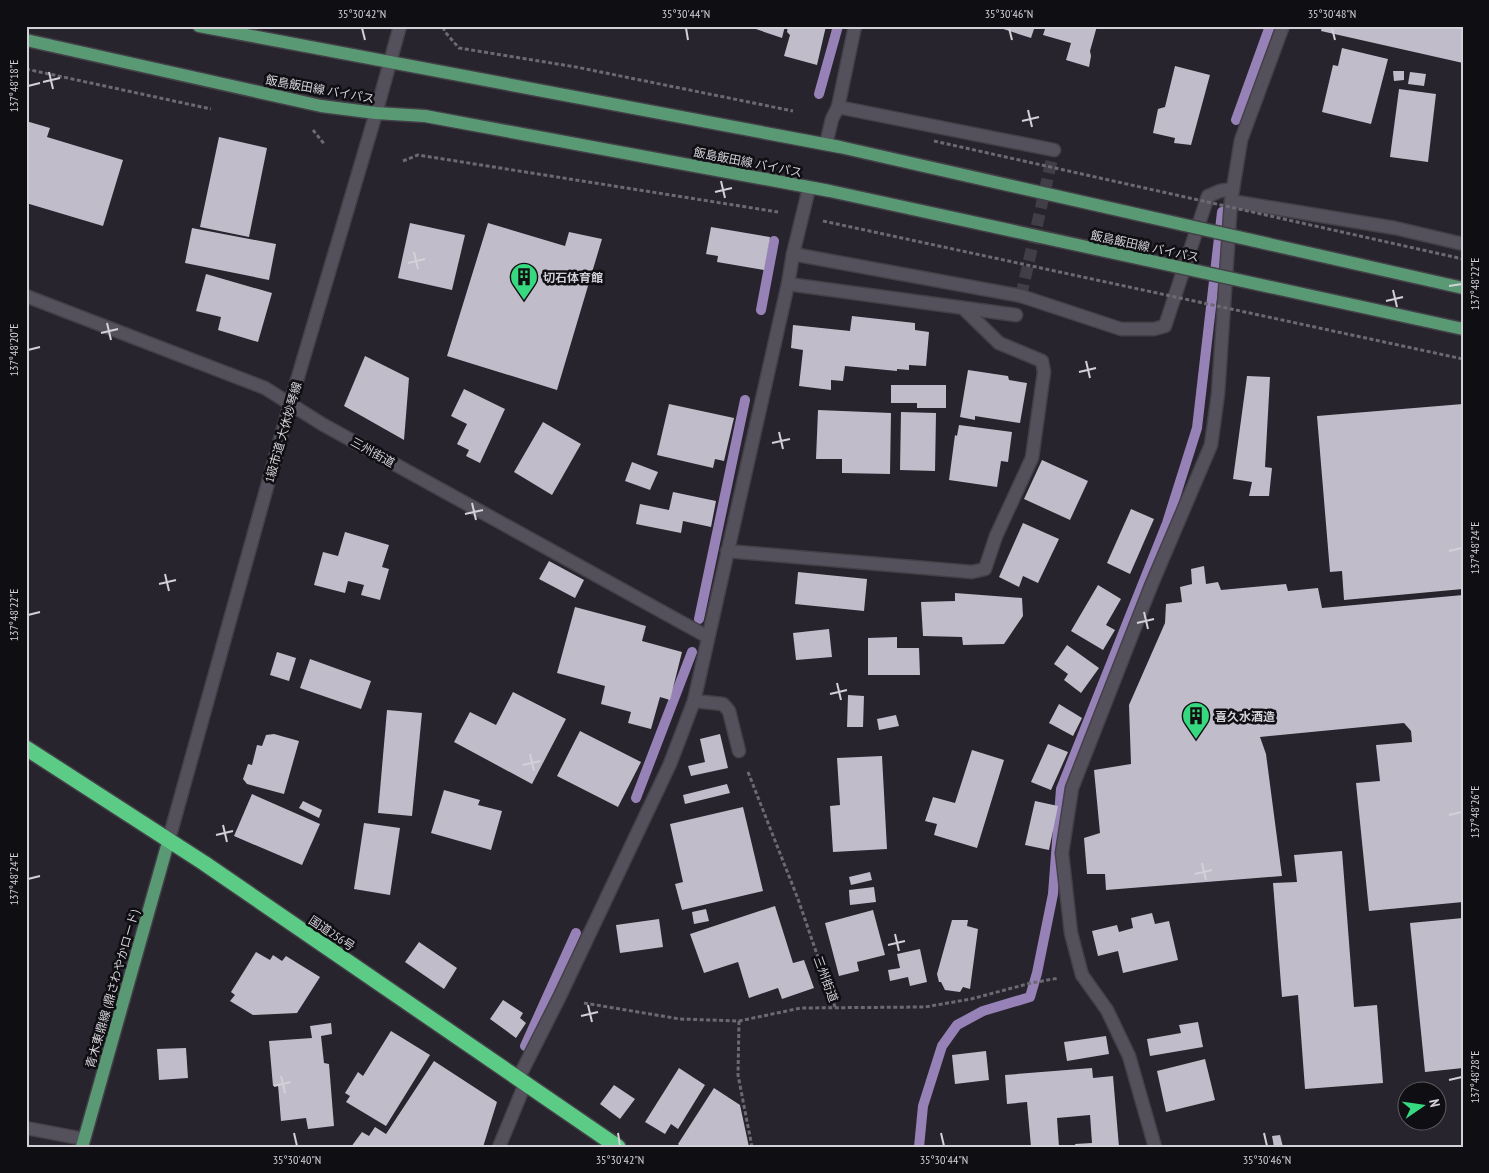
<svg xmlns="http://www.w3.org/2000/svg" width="1489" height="1173" viewBox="0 0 1489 1173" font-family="'PT Sans Narrow','Noto Sans JP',sans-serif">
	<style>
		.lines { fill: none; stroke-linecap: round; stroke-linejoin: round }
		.stream { stroke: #9782b8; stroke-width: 10 }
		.building { fill: #c0bcc9 }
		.minor-tunnel { stroke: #413e47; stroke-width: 12; stroke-dasharray: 12 6; stroke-linecap: butt }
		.minor-casing { stroke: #434048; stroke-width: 15 }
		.major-casing { stroke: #434048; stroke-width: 15 }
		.highway-casing { stroke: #434048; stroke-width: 18 }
		.path { stroke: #6b6971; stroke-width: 3; stroke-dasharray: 4 2.5; stroke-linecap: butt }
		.minor { stroke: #55515c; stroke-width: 12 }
		.major { stroke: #599a75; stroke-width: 12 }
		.highway { stroke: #5bcb86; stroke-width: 15 }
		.major-bridge-casing { stroke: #434048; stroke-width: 15; stroke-linecap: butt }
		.path-bridge { stroke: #6b6971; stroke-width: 3; stroke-dasharray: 4 2.5; stroke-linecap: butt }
		.major-bridge { stroke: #599a75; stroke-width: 12 }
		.ticks { fill: none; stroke: #d3d1d8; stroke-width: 2 }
		.labels { text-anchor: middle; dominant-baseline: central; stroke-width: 5; stroke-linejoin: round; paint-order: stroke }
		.street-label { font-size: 12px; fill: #d3d1d8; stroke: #0f0e12 }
		.poi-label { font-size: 12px; font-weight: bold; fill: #d3d1d8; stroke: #0f0e12; text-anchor: start }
		.neatline { fill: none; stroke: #d3d1d8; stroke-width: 2 }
		.ticks-label { font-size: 12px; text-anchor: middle; fill: #d3d1d8 }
	</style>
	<rect width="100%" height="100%" fill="#27242d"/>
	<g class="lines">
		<g class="stream">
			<path d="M819,94L838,26"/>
			<path d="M1236,120L1270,26"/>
			<path d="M761,310L774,241"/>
			<path d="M699,619L745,400"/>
			<path d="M636,798L692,652"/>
			<path d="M525,1046L576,933"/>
			<path d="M919,1147L923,1106L942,1046L957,1025L983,1011L1030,997L1037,973L1053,894L1061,789L1167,523L1197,428L1222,212"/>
		</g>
	</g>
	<g class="building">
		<path d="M747,26H785L782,38Z"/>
		<path d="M788,26H826L817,65L784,56L790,35L787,32Z"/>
		<path d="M994,26H1035L1031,38Z"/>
		<path d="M1046,26H1097L1090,51L1091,56L1089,67L1066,60L1071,43L1043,35Z"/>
		<path d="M1322,26H1463V63L1321,31Z"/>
		<path d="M1342,48L1388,59L1371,124L1322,112L1333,65L1338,66Z"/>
		<path d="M1175,66L1210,75L1191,145L1174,143L1175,138L1153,133L1158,109L1165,107Z"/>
		<path d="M1393,71H1404V80L1394,81Z"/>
		<path d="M1410,72L1426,74L1424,86L1408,84Z"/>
		<path d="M1399,89L1436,94L1428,162L1390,157Z"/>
		<path d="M26,121L50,128L47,137L123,160L103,226L26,203Z"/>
		<path d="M219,137L267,148L249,237L200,227Z"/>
		<path d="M410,223L465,235L452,290L398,278Z"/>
		<path d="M488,223L565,246L569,232L602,239L557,390L447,356Z"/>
		<path d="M711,227L770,237L764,270L717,262L718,256L706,254Z"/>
		<path d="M192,228L276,244L269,280L185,263Z"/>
		<path d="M206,274L272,293L258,342L218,330L221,317L196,311Z"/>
		<path d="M852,316L915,323V330L929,332L926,366L909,365V370L897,369V371L845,366L843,381L831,380V390L799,386L803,350L791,348L793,325L850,331Z"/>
		<path d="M365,356L409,378L404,440L344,406Z"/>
		<path d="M968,370L1008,376L1009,380L1027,383L1020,423L975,416V420L960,417Z"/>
		<path d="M1247,376L1270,377L1265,467L1272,468L1269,496H1249L1252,482L1233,479Z"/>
		<path d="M891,385H946V408H917V403H891Z"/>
		<path d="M464,389L505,409L480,463L466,456L469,450L457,444L467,424L451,416Z"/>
		<path d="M669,404L734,418L724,461L715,459L713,468L657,455Z"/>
		<path d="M1463,404V589L1344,600L1342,571L1330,572L1317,416Z"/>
		<path d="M818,410L891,413L890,474L842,473V459H816Z"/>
		<path d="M901,412L936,413L935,471L900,470Z"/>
		<path d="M543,422L581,444L552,495L514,472Z"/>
		<path d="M959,425L1012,432L1008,462L1001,461L997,487L949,480L955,435L957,436Z"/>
		<path d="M1042,460L1088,481L1070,520L1024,499Z"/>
		<path d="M632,462L658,472L650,490L625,481Z"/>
		<path d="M673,492L716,501L711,527L683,521L681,533L636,524L640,504L669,510Z"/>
		<path d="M1131,509L1154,519L1130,574L1107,563Z"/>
		<path d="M1023,523L1059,539L1038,583L1023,576L1019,587L999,577Z"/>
		<path d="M345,532L389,545L382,567L389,569L380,600L361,595L364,585L348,581L345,593L314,585L323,552L338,556Z"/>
		<path d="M549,561L584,580L575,598L539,579Z"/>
		<path d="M1204,566L1206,584L1218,582L1221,590L1286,584L1288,591L1318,588L1322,608L1463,595V902L1369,911L1356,783L1380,781L1376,745L1412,742L1411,731L1404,723L1260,737L1266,754L1282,876L1106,890L1105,874H1087L1084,838L1100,833L1094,770L1131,764L1129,705L1165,623L1166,604L1182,602L1180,587L1192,584L1191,569Z"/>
		<path d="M798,572L867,579L864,611L795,604Z"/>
		<path d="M1098,585L1121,599L1106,625L1115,630L1103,650L1071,631Z"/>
		<path d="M955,593L1022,598L1023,616L1004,644L963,645L962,637L923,636L921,602L955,601Z"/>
		<path d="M575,607L646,626L642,641L682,652L670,700L660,697L651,729L628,723L631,712L601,704L605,686L557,673Z"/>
		<path d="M829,629L832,657L796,660L793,633Z"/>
		<path d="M897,637V648H919L920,675H868V638Z"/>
		<path d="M1067,645L1099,668L1081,693L1064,680L1068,674L1054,664Z"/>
		<path d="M277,652L296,658L289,681L270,675Z"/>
		<path d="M310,659L371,681L361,709L300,688Z"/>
		<path d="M513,692L566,719L532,784L454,742L470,712L496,725Z"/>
		<path d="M848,695L864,696L863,727H847Z"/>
		<path d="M1059,704L1082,718L1073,736L1049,723Z"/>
		<path d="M387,710L422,713L412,816L378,813Z"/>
		<path d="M896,715L899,726L879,730L877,719Z"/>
		<path d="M580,731L641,762L618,807L557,776Z"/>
		<path d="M274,734L299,741L284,794L247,784L243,779L248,764L252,765L257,745L262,746L266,735Z"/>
		<path d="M720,734L728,768L691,776L688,766L705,762L700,739Z"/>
		<path d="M1048,744L1068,752L1051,790L1031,782Z"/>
		<path d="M972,750L1004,760L977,848L934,835L937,824L925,821L933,797L955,803Z"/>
		<path d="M882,756L887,849L833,852L830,806L840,805L837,758Z"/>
		<path d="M727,784L730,793L685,804L683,795Z"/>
		<path d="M444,790L480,800L478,805L502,811L491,850L431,833Z"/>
		<path d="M252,794L320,824L302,865L234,836Z"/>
		<path d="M303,801L322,810L319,818L299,808Z"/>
		<path d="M1035,801L1058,806L1049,850L1025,845Z"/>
		<path d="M743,807L763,891L682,910L675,884L683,882L670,824Z"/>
		<path d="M364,823L400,828L390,895L354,889Z"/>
		<path d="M1342,851L1354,1007L1377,1005L1383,1083L1305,1089L1298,995L1282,997L1273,883L1297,882L1294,855Z"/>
		<path d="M870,872L872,880L851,885L849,877Z"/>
		<path d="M874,887L876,902L850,905L849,890Z"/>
		<path d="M775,906L793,963L804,960L814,988L782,999L778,988L749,998L738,962L704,973L690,934Z"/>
		<path d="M706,909L709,921L694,924L692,912Z"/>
		<path d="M873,910L885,955L857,962L859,971L839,976L825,923Z"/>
		<path d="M1152,913L1155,924L1169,921L1178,960L1123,973L1118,951L1098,956L1092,931L1117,925L1119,932L1133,928L1131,918Z"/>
		<path d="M1463,918V1068L1425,1072L1410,923Z"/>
		<path d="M659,919L663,947L620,953L616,925Z"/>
		<path d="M952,920H968L967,926L978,929L970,989L963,987L960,992L945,990L941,982H939L937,974Z"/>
		<path d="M419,942L457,968L444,989L405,962Z"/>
		<path d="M920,949L927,982L910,986L908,977L890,981L888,970L900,968L897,954Z"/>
		<path d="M256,952L270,960L273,955L282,961L286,956L320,977L297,1013L253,1015L230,1001L235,995L231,992Z"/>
		<path d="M503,1000L523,1013L520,1018L526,1023L516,1038L490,1019Z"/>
		<path d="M1198,1022L1203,1047L1150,1056L1147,1039L1181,1033L1179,1025Z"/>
		<path d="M331,1023L332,1034L321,1036L324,1063L329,1064L334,1126L308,1129L306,1118L281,1121L278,1085L273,1086L269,1041L312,1038L310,1026Z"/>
		<path d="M391,1031L430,1055L386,1126L346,1102L350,1096L345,1093L358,1072L363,1076Z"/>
		<path d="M1106,1036L1109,1054L1067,1061L1064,1042Z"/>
		<path d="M186,1048L188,1078L159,1080L157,1049Z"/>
		<path d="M986,1051L989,1080L955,1084L952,1055Z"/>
		<path d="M1205,1059L1215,1100L1166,1112L1157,1071Z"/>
		<path d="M434,1061L497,1102L483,1147H351L362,1132L369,1136L375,1127L386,1134Z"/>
		<path d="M679,1068L705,1085L678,1129L671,1124L665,1134L645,1122Z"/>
		<path d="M1092,1068L1093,1078L1113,1076L1119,1147H1076L1075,1144L1092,1143L1090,1115L1057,1118L1059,1147H1031L1027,1102L1007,1104L1005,1075Z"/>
		<path d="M614,1085L635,1099L620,1119L600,1104Z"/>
		<path d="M714,1088L740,1105L749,1147H681L678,1144Z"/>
		<path d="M1280,1135L1283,1147H1274L1272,1136Z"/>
	</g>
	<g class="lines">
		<path class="minor-tunnel" d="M1021,296L1054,150"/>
		<defs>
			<g id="minor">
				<path d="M838,107L1054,150"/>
				<path d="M826,144L832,119L838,107L855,26"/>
				<path d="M1231,201L1395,228L1463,244"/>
				<path d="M793,254L1021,296L1121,329H1154L1165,326L1208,196L1220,191L1233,189"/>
				<path d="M788,284L1016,315"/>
				<path d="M26,296L265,388L322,424L708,637"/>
				<path d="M727,551L972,572L985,569L996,536L1032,458L1044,372L1042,361L999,343L963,308"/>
				<path d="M694,701L723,704L729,711L739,751"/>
				<path d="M169,839L290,404L376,113L400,26"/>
				<path d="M518,1079L559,998L670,764L694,701L788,284L793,254L809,188"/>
				<path d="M26,1128L84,1139"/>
				<path d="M499,1147L525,1084"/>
				<path d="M1155,1147L1129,1056L1107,1010L1082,975L1071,933L1062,853L1072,788L1151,586L1211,445L1218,394L1231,201L1241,140L1283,26"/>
			</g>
			<g id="major">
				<path d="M199,26L840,147"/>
				<path d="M26,40L321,106L376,113L425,116L830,191"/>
				<path d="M82,1147L169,839"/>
			</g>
			<path id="highway" d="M26,748L204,863L618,1147"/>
		</defs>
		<use href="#minor" class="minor-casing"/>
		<use href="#major" class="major-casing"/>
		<use href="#highway" class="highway-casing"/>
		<g class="path">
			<path d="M443,27L445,32L459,48L576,67L793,111"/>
			<path d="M26,69L211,109"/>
			<path d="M313,130L325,145"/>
			<path d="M403,161L418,155L778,212"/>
			<path d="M748,772L798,899L835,1007"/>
			<path d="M584,1003L680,1019L739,1021L801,1008L925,1007L971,999L1031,983L1059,978"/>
			<path d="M739,1021L738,1075L752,1147"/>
		</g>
		<use href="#minor" class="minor"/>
		<use href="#major" class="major"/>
		<use href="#highway" class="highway"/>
		<defs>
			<g id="major-bridge">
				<path d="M840,147L1463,288"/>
				<path d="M830,191L1463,329"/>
			</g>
		</defs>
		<use href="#major-bridge" class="major-bridge-casing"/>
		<g class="path-bridge">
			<path d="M934,141L1463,259"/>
			<path d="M823,221L1463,359"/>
		</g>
		<use href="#major-bridge" class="major-bridge"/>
	</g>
	<path class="ticks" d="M362,28L365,40M686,28L688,40M1009,28L1012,40M1332,28L1335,40M49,72L53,89M43,82L60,78M28,86L40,83M1028,110L1032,127M1022,121L1039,117M721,181L725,198M715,192L732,188M414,252L418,269M408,263L425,259M1449,286L1462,284M1393,290L1397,307M1386,301L1403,297M107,323L111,340M101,333L118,329M28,350L40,347M1086,361L1090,378M1079,372L1096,368M779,432L783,449M772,443L790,439M472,503L476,520M465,514L483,510M1449,551L1462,548M165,574L169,591M159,584L176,580M1144,612L1148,629M28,615L40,612M1137,623L1154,619M837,683L841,700M830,694L847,690M530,754L534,771M523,765L540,761M1449,815L1462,812M223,825L227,842M216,835L233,831M1202,863L1206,880M1195,874L1212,870M28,879L40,876M895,934L899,951M888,945L905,941M588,1005L592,1022M581,1016L598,1012M281,1076L285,1093M1449,1080L1462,1077M274,1086L291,1082M294,1133L297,1146M618,1133L620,1146M941,1133L944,1146M1264,1133L1267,1146"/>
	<defs>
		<symbol id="building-pin" viewBox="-11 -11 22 30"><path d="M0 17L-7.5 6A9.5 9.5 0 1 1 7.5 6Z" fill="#36d880" stroke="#0f0e12"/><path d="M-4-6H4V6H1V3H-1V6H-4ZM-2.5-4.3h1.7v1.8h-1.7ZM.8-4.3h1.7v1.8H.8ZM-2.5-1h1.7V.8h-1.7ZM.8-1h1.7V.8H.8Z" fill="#111"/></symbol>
	</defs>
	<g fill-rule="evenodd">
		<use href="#building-pin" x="508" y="261" width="32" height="43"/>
		<use href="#building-pin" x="1180" y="700" width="32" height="43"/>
	</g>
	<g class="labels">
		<g class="street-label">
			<text transform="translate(320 89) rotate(10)">飯島飯田線 バイパス</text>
			<text transform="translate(748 162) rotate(11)">飯島飯田線 バイパス</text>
			<text transform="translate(1145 246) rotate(12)">飯島飯田線 バイパス</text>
			<text transform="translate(283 432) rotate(-74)">1級市道 大休妙琴線</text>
			<text transform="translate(373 452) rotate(29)">三州街道</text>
			<text transform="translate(332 933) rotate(34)">国道256号</text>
			<text transform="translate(826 979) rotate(70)">三州街道</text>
			<text transform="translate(112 989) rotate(-74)">青木東鼎線 (鼎さわやかロード)</text>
		</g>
		<g class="poi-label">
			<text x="543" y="277">切石体育館</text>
			<text x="1215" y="716">喜久水酒造</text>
		</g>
	</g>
	<rect width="1489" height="1173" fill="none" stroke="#0f0e12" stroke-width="55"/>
	<g transform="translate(1422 1106) rotate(77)"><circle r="24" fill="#0f0e12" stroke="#5d5c61"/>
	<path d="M0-4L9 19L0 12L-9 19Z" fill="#36d880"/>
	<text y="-8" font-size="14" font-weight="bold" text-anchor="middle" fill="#d3d1d8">N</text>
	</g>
	<rect x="28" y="28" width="1434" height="1118" class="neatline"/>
	<g class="ticks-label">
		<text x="362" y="18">35°30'42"N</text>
		<text x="686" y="18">35°30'44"N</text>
		<text x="1009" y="18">35°30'46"N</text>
		<text x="1332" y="18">35°30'48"N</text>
		<text transform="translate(14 86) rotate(-90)" y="4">137°48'18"E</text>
		<text transform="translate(1475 284) rotate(-90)" y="4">137°48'22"E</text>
		<text transform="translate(14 350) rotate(-90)" y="4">137°48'20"E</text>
		<text transform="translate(1475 548) rotate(-90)" y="4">137°48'24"E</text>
		<text transform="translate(14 615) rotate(-90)" y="4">137°48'22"E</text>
		<text transform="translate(1475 812) rotate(-90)" y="4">137°48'26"E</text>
		<text transform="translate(14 879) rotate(-90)" y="4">137°48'24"E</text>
		<text transform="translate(1475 1077) rotate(-90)" y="4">137°48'28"E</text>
		<text x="297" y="1164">35°30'40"N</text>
		<text x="620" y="1164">35°30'42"N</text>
		<text x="944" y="1164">35°30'44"N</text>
		<text x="1267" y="1164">35°30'46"N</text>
	</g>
</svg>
